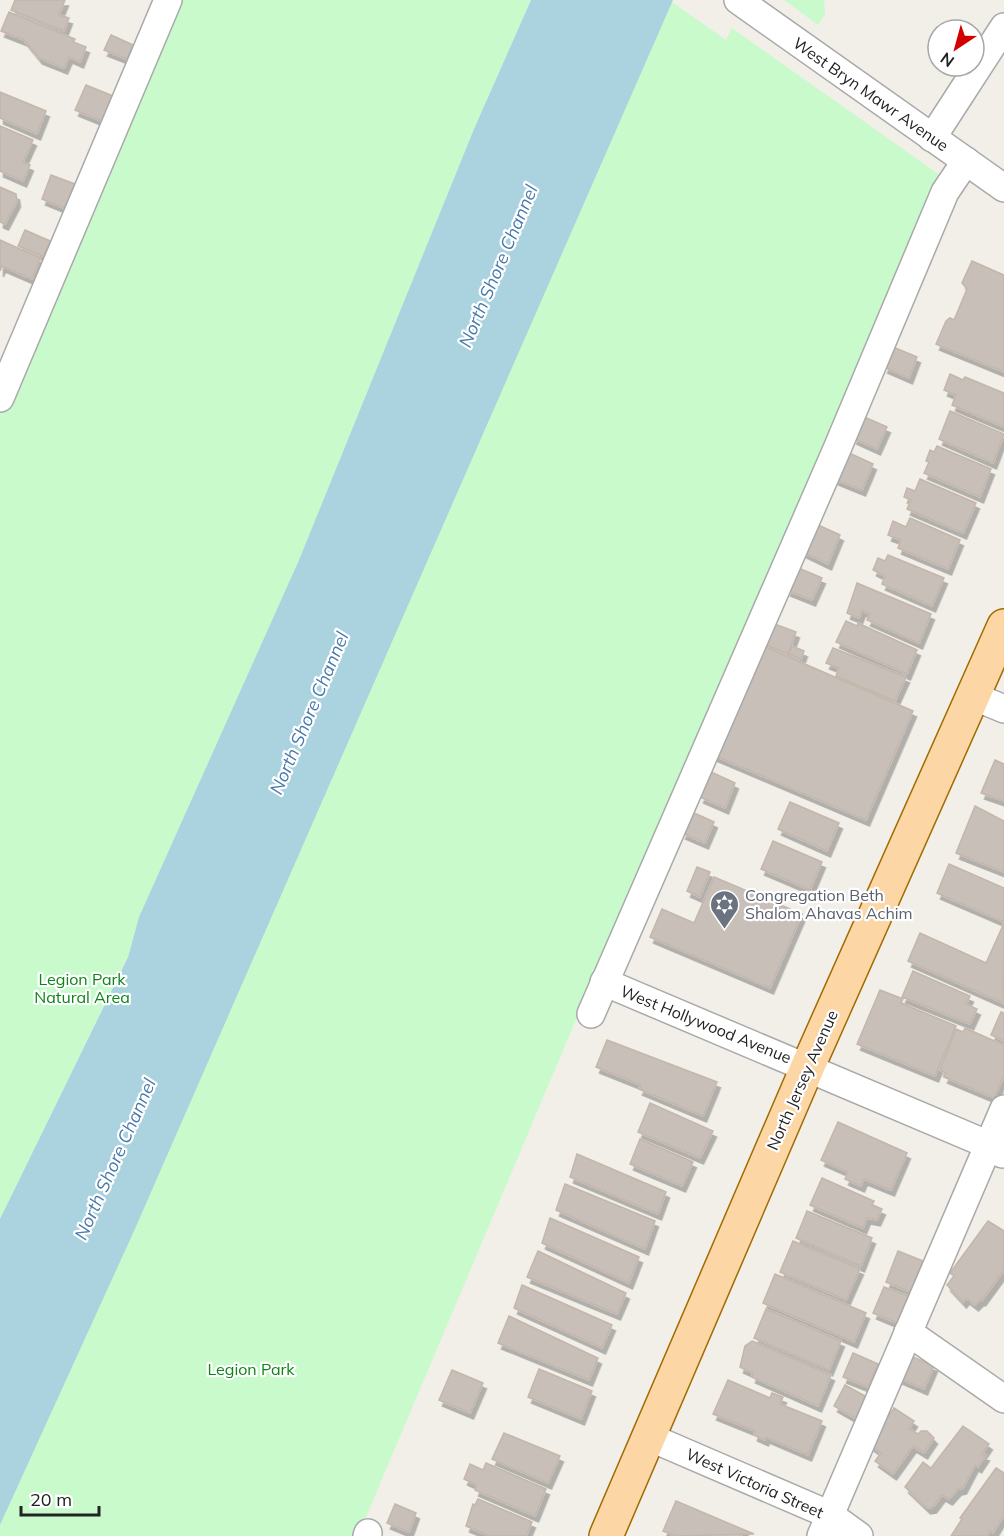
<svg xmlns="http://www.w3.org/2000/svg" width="1004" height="1536" viewBox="0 0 1004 1536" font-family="Mulish,sans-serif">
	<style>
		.park { fill: #c8facc }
		.water { fill: #aad3df }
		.building { fill: #c7bfb8; stroke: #c4b6ab; stroke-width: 1.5; filter: url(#shadow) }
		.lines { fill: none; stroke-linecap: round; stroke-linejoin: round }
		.minor-casing { stroke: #a9a9a9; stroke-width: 30 }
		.major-casing { stroke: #a06b00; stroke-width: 36 }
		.minor { stroke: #fff; stroke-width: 27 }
		.major { stroke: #fcd6a4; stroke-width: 33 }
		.labels { text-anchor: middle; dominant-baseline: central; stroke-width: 4.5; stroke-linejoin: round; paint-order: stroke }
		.street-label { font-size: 16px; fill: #222; stroke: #fff }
		.worship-label { font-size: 16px; fill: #5b616d; stroke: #fff; text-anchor: start }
		.park-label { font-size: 16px; fill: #0c8416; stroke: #fff }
		.water-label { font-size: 18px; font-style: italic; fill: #4a7aab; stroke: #fff }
	</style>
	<defs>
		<filter id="shadow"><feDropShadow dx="3.5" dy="6" stdDeviation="0" flood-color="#0004"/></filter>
	</defs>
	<rect width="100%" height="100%" fill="#f2efe9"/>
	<g class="park">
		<path d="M176,0H531L474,129L299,560L139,917L128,956L0,1219V410Z"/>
		<path d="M784,0H824L825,14L818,25Z"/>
		<path d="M672,2L726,40L732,28L941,176L578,1015L358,1536H0V1525L15,1489Z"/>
	</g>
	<path class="water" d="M531,0H673L134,1231L0,1525V1219L128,957L139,917L299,560L474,129Z"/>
	<g class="building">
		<path d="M15,0H65L59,15L69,18L64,31L11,10Z"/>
		<path d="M9,12L75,39L73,42L86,47L80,62L69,57L64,68L39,58L24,40L1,31Z"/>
		<path d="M111,35L133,45L127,59L104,50Z"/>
		<path d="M86,85L113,96L102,121L75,110Z"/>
		<path d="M0,92L46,111L37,134L0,118Z"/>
		<path d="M0,126L33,140L23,162L30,165L23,181L0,171Z"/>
		<path d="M51,175L75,184L64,208L42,199Z"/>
		<path d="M0,187L16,194L17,201L5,224L0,222Z"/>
		<path d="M25,230L50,241L43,256L18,246Z"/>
		<path d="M0,240L40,258L32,279L2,266L0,271Z"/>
		<path d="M972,261L1004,275V372L936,344L946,321L950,318L954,320L967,289L962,283Z"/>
		<path d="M893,347L917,357L909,378L884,367Z"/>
		<path d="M950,374L963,380L965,377L1004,393V427L952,405L956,395L944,390Z"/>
		<path d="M950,411L1004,434L993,463L939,439Z"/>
		<path d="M862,416L887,427L877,449L853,438Z"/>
		<path d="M937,446L991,469L980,497L924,473L929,462L926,461L930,450L934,452Z"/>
		<path d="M847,452L873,464L862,490L835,479Z"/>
		<path d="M920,479L976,503L963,533L907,509L911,500L904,497L907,488L915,491Z"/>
		<path d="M910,518L960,540L948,569L898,548L901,540L888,535L893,521L906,527Z"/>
		<path d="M816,524L840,535L828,564L803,552Z"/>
		<path d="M888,555L944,578L932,606L882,584L885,576L873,570L878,558L885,561Z"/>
		<path d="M796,567L822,578L812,600L787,590Z"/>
		<path d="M857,583L931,614L919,643L867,620L870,614L862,610L859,618L847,613Z"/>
		<path d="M846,621L857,626L858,623L917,650L907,674L836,642Z"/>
		<path d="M772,623L796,632L788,654L763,644Z"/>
		<path d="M761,645L913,711L866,820L713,755Z"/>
		<path d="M792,646L804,651L801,659L789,654Z"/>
		<path d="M833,648L906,677L895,701L836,676L839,668L826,663Z"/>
		<path d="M995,760L1004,764V801L981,793Z"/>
		<path d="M711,772L735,783L725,808L700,797Z"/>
		<path d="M790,802L839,823L827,851L778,829Z"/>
		<path d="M975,806L1004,821V872L956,853Z"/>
		<path d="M692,812L714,822L705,843L682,833Z"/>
		<path d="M773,841L822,862L810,890L761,869Z"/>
		<path d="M949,864L1004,888V922L937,893Z"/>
		<path d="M697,867L710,872L700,897L687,891Z"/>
		<path d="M714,877L802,914L770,988L650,937L662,909L694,923Z"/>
		<path d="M1004,923L1003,1003L908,961L920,933L986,963Z"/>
		<path d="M913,971L970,996L966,1004L977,1009L970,1024L902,997Z"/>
		<path d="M880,990L903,999L901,1003L956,1026L935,1076L857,1044Z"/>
		<path d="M1001,1012L1004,1013V1041L991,1035Z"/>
		<path d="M965,1028L1004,1045V1075L994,1098L944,1077L946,1073L940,1070L956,1029L963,1032Z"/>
		<path d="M607,1040L717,1082L703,1116L639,1089L641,1085L596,1067Z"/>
		<path d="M650,1103L713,1131L700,1158L638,1132Z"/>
		<path d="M838,1122L907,1153L891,1190L864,1179L861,1186L845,1179L848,1172L821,1160Z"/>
		<path d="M640,1139L693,1162L682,1186L630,1164Z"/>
		<path d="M577,1154L666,1192L658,1214L570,1177Z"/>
		<path d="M822,1178L874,1201L872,1205L882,1209L877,1220L867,1218L863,1228L810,1205Z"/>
		<path d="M565,1184L655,1221L645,1249L556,1210Z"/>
		<path d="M807,1211L872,1238L861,1266L796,1238Z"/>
		<path d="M550,1218L639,1257L629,1283L542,1243Z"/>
		<path d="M988,1221L1004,1231V1270L982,1300L981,1299L975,1305L966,1298L963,1302L947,1285L954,1276L950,1273Z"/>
		<path d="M793,1241L860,1269L846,1300L780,1272Z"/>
		<path d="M538,1251L626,1293L617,1314L527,1277Z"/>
		<path d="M898,1251L923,1261L910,1292L886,1282Z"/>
		<path d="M775,1274L866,1313L854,1342L763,1303Z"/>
		<path d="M522,1285L612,1325L602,1348L514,1308Z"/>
		<path d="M884,1287L908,1296L897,1323L873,1313Z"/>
		<path d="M766,1309L841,1341L829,1370L754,1338Z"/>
		<path d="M509,1316L598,1358L589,1380L498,1343Z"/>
		<path d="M752,1341L831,1375L818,1406L752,1377L753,1373L740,1367L745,1346Z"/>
		<path d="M853,1353L878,1364L868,1387L843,1377Z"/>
		<path d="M908,1355L934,1366L924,1389L899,1378Z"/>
		<path d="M539,1369L592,1391L581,1419L528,1397Z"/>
		<path d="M452,1370L483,1383L470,1413L439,1400Z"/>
		<path d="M728,1380L770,1398L772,1393L783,1397L780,1404L822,1421L808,1455L766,1437L765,1440L754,1435L755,1431L713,1414Z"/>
		<path d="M845,1385L867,1397L855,1418L834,1406Z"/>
		<path d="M894,1408L914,1421L909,1429L918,1434L921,1431H927L934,1438L924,1453L913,1446L893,1474L875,1461L881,1453L869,1444Z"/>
		<path d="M963,1426L989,1444L982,1454L986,1455L978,1467L975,1465L963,1488L958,1489L949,1499L942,1495L933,1507L927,1508L905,1487L923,1462L931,1468Z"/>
		<path d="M504,1433L560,1456L548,1483L492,1459Z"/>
		<path d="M486,1463L546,1489L535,1516L475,1490L477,1485L464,1479L470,1464L483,1470Z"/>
		<path d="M996,1468L1004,1473V1515L993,1533L990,1531L987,1536H951L962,1519L960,1518Z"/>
		<path d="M478,1499L532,1522L526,1536H490L466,1526L473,1504L475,1505Z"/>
		<path d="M676,1501L754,1534L676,1536L663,1531Z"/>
		<path d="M395,1504L416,1513L409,1532L387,1523Z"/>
	</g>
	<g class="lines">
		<defs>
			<g id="minor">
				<path d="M738,0L1004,188"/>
				<path d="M932,138L1004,27"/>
				<path d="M0,398L168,0"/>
				<path d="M973,696L1004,709"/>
				<path d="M604,982L989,1145L1002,1154"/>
				<path d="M591,1014L837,449L945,192L966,161"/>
				<path d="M908,1332L1004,1399"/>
				<path d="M649,1437L830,1515L859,1536"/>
				<path d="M367,1536L368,1533"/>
				<path d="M821,1536L1004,1109"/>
			</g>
			<path id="major" d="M606,1536L808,1066L1004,626"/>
		</defs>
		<use href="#minor" class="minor-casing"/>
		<use href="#major" class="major-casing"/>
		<use href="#minor" class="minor"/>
		<use href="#major" class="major"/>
	</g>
	<defs>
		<symbol id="synagogue-pin" viewBox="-11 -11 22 30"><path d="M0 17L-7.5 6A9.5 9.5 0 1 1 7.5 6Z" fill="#6b7280" stroke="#fff"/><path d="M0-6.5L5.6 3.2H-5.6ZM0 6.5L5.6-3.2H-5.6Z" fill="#fff"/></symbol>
	</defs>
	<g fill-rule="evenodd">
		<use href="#synagogue-pin" x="708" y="888" width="33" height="45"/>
	</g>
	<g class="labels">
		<g class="street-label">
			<text transform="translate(871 94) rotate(35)">West Bryn Mawr Avenue</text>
			<text transform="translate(706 1024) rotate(22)">West Hollywood Avenue</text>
			<text transform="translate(802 1080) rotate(-66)">North Jersey Avenue</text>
			<text transform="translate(755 1483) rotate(24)">West Victoria Street</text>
		</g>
		<g class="worship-label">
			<text x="745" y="895">Congregation Beth<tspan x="745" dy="18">Shalom Ahavas Achim</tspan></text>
		</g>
		<g class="park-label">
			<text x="82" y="979">Legion Park<tspan x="82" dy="18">Natural Area</tspan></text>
			<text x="251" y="1369">Legion Park</text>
		</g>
		<g class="water-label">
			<text transform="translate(498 266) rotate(-67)">North Shore Channel</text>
			<text transform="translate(309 713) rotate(-67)">North Shore Channel</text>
			<text transform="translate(115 1159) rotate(-66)">North Shore Channel</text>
		</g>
	</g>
	<g transform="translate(956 48) rotate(216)"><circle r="28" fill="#ffffff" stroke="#a7a7a7" stroke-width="1.5"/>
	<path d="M0-4.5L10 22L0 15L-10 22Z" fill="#d40000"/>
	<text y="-9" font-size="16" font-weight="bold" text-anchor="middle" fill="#222222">N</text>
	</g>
	<path d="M21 1506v9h78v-9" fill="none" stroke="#222222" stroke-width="3"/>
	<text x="30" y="1506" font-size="18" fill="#222222" stroke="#ffffff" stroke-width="4.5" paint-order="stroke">20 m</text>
</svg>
